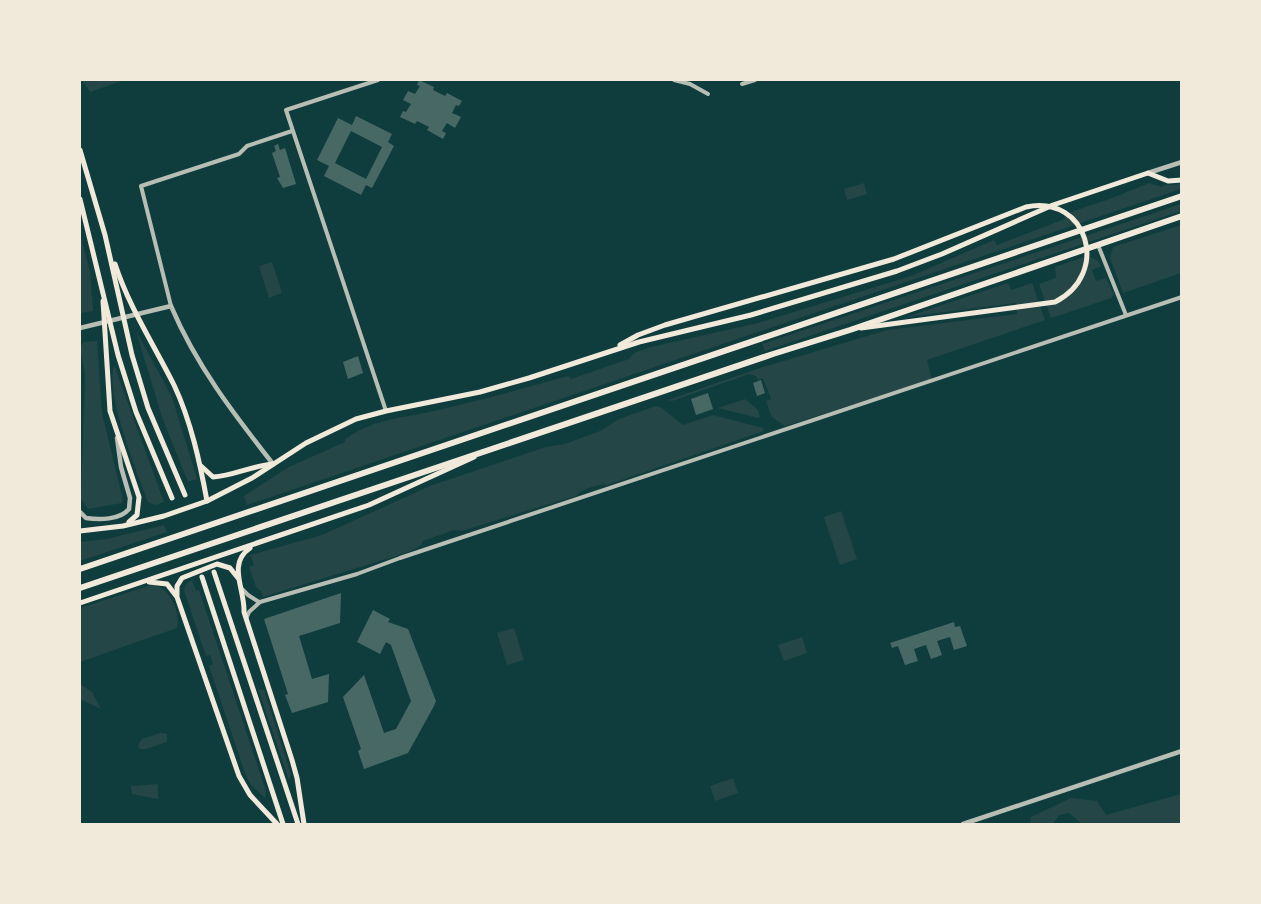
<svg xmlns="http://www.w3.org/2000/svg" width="1261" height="904" viewBox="0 0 1261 904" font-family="'IBM Plex Sans',sans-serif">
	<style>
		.green { fill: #244646 }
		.building { fill: #486865; fill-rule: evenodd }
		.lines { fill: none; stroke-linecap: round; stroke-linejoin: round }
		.minor { stroke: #b8beb3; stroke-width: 4 }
		.tertiary { stroke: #b8beb3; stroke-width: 4.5 }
		.secondary { stroke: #f1e9da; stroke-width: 5 }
		.primary { stroke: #f1e9da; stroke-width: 6 }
	</style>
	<rect width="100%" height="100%" fill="#0f3d3e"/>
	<g class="green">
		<path d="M82,80H124L90,92Z"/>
		<path d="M864,183L867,194L847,200L844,189Z"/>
		<path d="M1149,183L1162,187L1164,185L1181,184V189L247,505L244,496L289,467L345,442V439C378,417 401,419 438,410C482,400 525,388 568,376L571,379L629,359L634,353L651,347L758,323L911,276L994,240L997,245L1062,220L1071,212L1110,199Z"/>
		<path d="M1181,204V211L765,351L762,344Z"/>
		<path d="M1181,225V273L1123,293L1110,258L1113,247Z"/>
		<path d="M80,233L90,272L93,311L81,313V315H80Z"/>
		<path d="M1087,256L1097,260L1101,266L1092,270L1096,281L1106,278L1114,295L1111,298L1051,318L1039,284L1056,278L1055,267Z"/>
		<path d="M272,262L282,293L269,298L259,266Z"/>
		<path d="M1008,283L1011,290L1032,283L1045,320L927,360L932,380L785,426L772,417L766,401L771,399L763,378L758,380L756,376L749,374L672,401L668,400L760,368L887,330L1017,314L1016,303L906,317Z"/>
		<path d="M136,331L172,397L197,479L188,482L163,420Z"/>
		<path d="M97,341L102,413L123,500L122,503L88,509L81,499L85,374L80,347L84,342Z"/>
		<path d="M114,365L164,502L155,505L148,502C137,471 105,395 114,365Z"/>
		<path d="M745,399L758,410L760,417L758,418L718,408Z"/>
		<path d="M656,406L662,408L683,425L713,415L763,428L764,431L607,485C599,484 581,489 576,496L461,531L454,530L423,541L421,545L409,552L263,597L261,591L256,587L249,567L254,565L250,555L322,535L430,486L546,447L565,444L600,431L619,419Z"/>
		<path d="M841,511L857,559L840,565L824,517Z"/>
		<path d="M164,525L167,532L80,561V542L107,539Z"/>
		<path d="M192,580L196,591L199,590L266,791L265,798L251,785L245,773L209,666L213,664L210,655L206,656L184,590L186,584Z"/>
		<path d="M152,585C169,586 181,612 177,628L80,662V608Z"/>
		<path d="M514,628L524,660L507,665L497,633Z"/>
		<path d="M802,637L807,653L784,661L778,645Z"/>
		<path d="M80,684L92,692L101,709L80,699Z"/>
		<path d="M258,689L264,690L291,774L289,780Z"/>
		<path d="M160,733L167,734V742L146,749H139L138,745L142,739Z"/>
		<path d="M733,778L738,793L715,801L710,786Z"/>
		<path d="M158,784V799L132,794L131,786Z"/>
		<path d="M1181,794V824H1082L1069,813L1059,815L1053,824H1030L1031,817L1071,798L1097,801L1106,815Z"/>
	</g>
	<g class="building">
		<path d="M419,80L434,87L433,90L445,96L447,93L462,101L459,106L456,105L452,113L461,117L455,128L447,123L442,131L446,133L443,139L427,130L429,127L417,121L415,124L400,117L403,111L406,112L411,104L403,100L408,91L415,94L420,86L417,85Z"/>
		<path d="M356,116L392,134L388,142L394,146L372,188L366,185L361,195L324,176L329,166L317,160L338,118L352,125ZM351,131L382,147L366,179L335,163Z"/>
		<path d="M278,144L280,150L285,148L296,184L283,188L277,178L280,177L272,153L276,151L274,146Z"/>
		<path d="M358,356L363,373L348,379L343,362Z"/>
		<path d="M761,380L765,393L757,396L753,383Z"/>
		<path d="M708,393L713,409L696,415L691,399Z"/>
		<path d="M341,593L340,623L299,636L312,679L329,674L328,702L292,713L285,695L288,694L264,619Z"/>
		<path d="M373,610L390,619L388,622L408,629L436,701L434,706L408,753L364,769L358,751L361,749L343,697L364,675L384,733L396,729L411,701L391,645L386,642L380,654L357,642Z"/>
		<path d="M954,622L955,627L960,626L967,646L954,650L950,637L937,641L942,655L931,659L926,645L914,649L918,661L905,665L898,646L892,648L890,643Z"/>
	</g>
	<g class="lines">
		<g class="minor">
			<path d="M378,80L286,110L386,411"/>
			<path d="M674,80L690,84L708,94"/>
			<path d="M742,84L755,80"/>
			<path d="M1098,245L1126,315"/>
			<path d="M171,306L141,186L239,154L247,146L292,131"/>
			<path d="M242,589L248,595L259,602"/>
			<path d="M246,619L249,612L260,602L357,574L400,558L1182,297"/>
		</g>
		<g class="tertiary">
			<path d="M1148,173L1182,162"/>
			<path d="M80,328L171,306C196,365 233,413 273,464"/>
			<path d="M80,512L86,518C99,520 120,520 129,509L130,498L121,467L117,438"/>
			<path d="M963,824L1182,751"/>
		</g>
		<g class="secondary">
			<path d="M80,150L105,235L132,355L148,408L185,495"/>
			<path d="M80,199L118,355L136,412L172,498"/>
			<path d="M115,264C129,307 154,345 174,385C191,421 200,463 207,501"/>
			<path d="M103,301L110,411L139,497L137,515L129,522"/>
			<path d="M620,345L638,335L665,325L894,259L1026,207C1088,194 1111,274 1055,302L861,328"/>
			<path d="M201,466L213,477C233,476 251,466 273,464"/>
			<path d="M80,531L123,526L164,516L207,501L252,478L306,443L356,419L386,411L480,392L529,378L639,342L751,315L897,271L942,254L1053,205L1148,173L1168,181L1182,180"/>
			<path d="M250,548C227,564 245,589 244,612L292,760L297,778L304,824"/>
			<path d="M214,572L298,824"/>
			<path d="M202,577L283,824"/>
			<path d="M149,582L167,584L177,597L239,776L250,795L277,824"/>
			<path d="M177,595V586L182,578L217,564L230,568L238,578"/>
			<path d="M80,603L369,505L474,457"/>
		</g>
		<g class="primary">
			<path d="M80,569L1182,196"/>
			<path d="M80,588L773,354L850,330L1182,216"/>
		</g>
	</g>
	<rect width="1261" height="904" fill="none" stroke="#f1e9da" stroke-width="162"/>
</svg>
